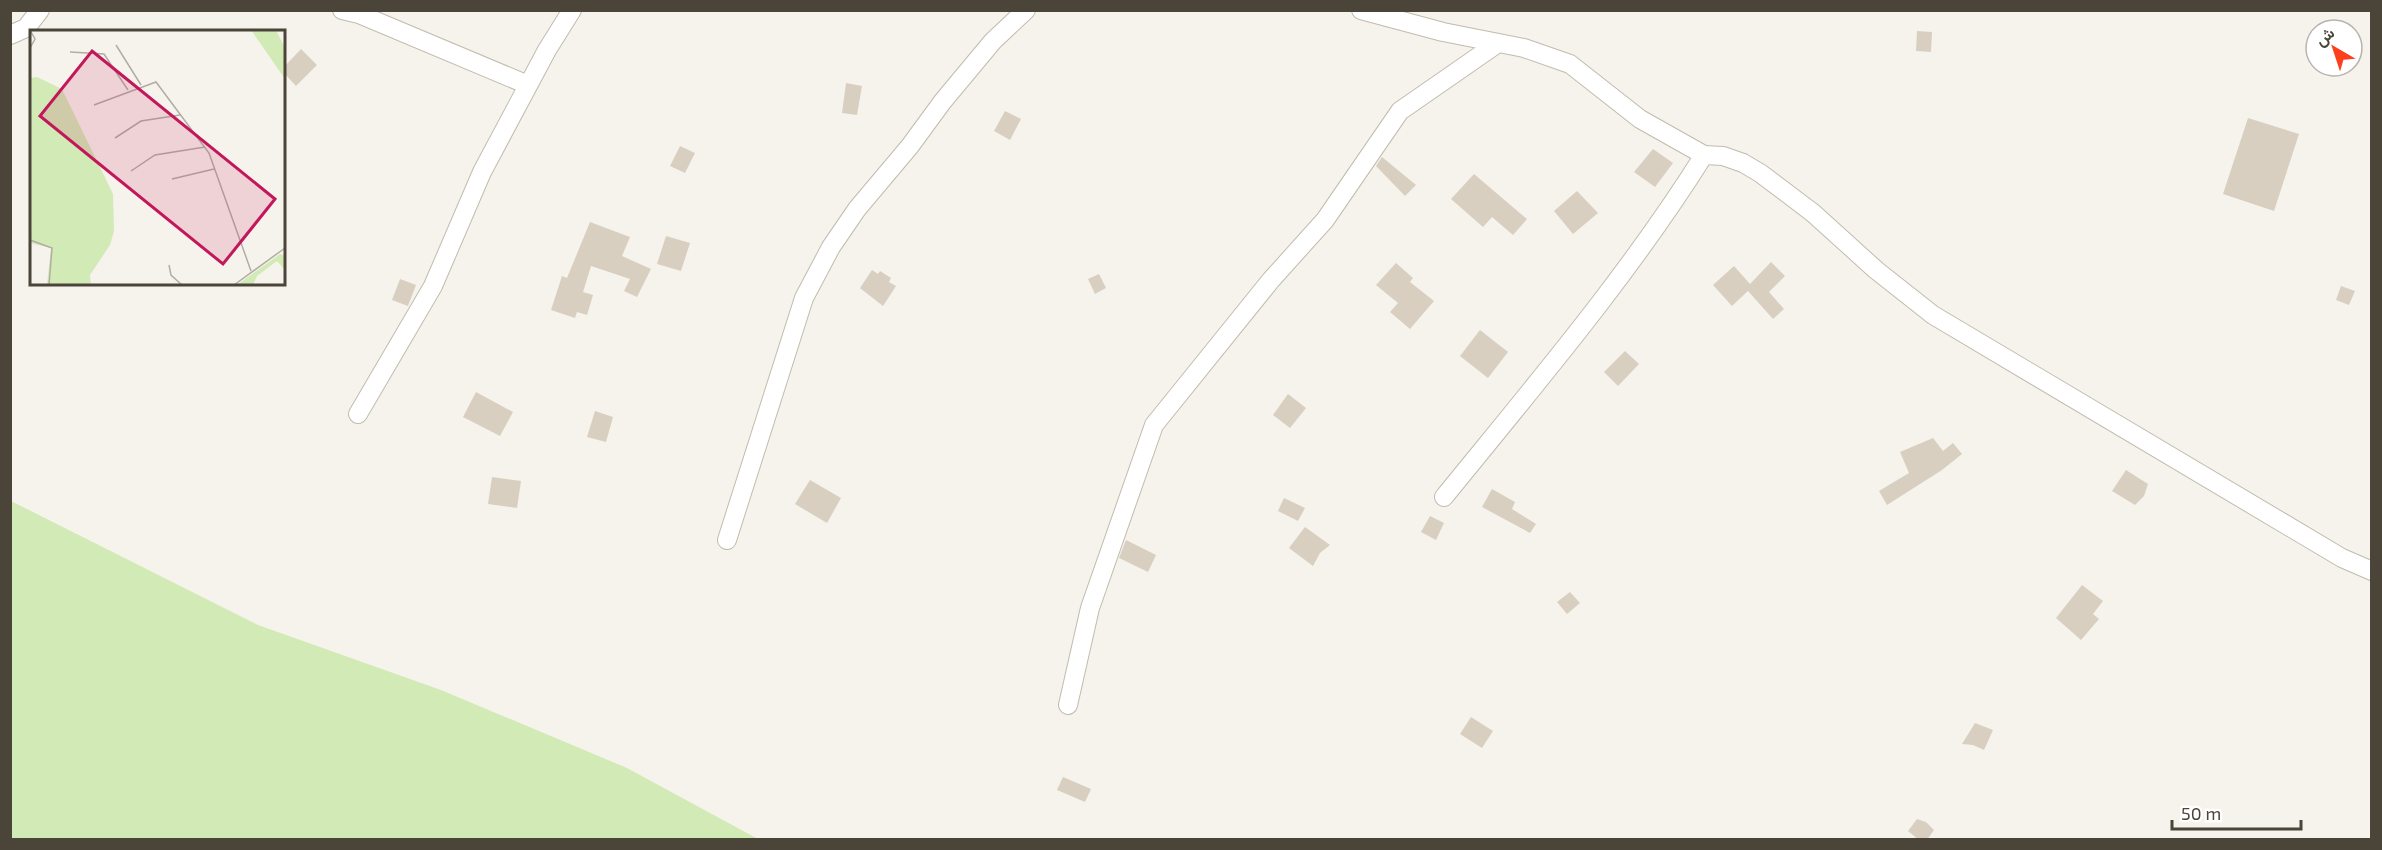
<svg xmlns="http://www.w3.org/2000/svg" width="2382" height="850" viewBox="0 0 2382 850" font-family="'Exo 2',Vazirmatn,sans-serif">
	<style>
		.green { fill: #d2eab5 }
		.building { fill: #d8cfc1 }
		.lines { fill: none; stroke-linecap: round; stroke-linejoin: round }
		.minor-casing { stroke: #c2bbae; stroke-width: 20 }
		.minor { stroke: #fff; stroke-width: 18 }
		.inset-road { fill: none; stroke: #b2ada4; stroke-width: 1.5 }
		.view { fill: #c2185b; fill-opacity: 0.15; stroke: #c2185b; stroke-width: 3 }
		.inset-edge { fill: none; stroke: #4b4439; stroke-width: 3 }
	</style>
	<rect width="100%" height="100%" fill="#f6f3ec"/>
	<path class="green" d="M11,501L258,625L441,690L627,768L758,839H11Z"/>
	<g class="building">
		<path d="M1917,31L1932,32L1931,52L1916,51Z"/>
		<path d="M301,49L317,65L296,86L284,73V67Z"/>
		<path d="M846,83L862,86L857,115L842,113Z"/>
		<path d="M1005,111L1021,119L1010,140L994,131Z"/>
		<path d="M2248,118L2299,134L2274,211L2223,194Z"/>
		<path d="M680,146L695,153L685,173L670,166Z"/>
		<path d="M1653,149L1673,163L1655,187L1634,172Z"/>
		<path d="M1382,157L1416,185L1405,196L1376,166Z"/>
		<path d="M1474,174L1527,219L1513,235L1492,217L1483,227L1451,199Z"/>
		<path d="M1577,191L1598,213L1573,234L1554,211Z"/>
		<path d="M590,222L630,237L622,256L651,269L637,297L624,291L630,279L591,266L583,292L593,295L587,315L577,312L575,318L551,310L562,276L567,278Z"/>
		<path d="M666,236L690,243L681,271L657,264Z"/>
		<path d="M1771,262L1785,276L1769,292L1784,309L1773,319L1748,291L1732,306L1713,285L1734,266L1750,284Z"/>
		<path d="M1396,263L1413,278L1410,282L1434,301L1410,329L1390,312L1398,303L1376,285Z"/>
		<path d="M872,270L878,274L880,271L891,278L889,282L896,286L883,306L860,288Z"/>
		<path d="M1099,274L1106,288L1095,294L1088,279Z"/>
		<path d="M400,279L416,285L408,306L392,300Z"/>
		<path d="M2341,286L2355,291L2349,305L2336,300Z"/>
		<path d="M1480,330L1508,352L1488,378L1460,356Z"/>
		<path d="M1625,351L1639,364L1618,386L1604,372Z"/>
		<path d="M476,392L513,412L500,436L463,417Z"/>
		<path d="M1288,394L1306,408L1290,428L1273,415Z"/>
		<path d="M595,411L613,417L606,442L587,437Z"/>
		<path d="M1933,438L1943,451L1953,443L1962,454L1942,470L1887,505L1879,491L1909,473L1900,452Z"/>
		<path d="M2126,470L2148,484L2144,496L2135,505L2112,491Z"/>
		<path d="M492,477L521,481L517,508L488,504Z"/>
		<path d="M810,480L841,498L827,523L795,504Z"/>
		<path d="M1492,489L1515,502L1512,509L1536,524L1530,533L1482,507Z"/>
		<path d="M1284,498L1305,508L1298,521L1278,511Z"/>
		<path d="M1430,516L1444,523L1436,540L1421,532Z"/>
		<path d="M1305,527L1330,545L1320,553L1313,566L1289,548Z"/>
		<path d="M1126,540L1156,555L1148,572L1119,558Z"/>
		<path d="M2082,585L2103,601L2093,614L2099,619L2081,640L2056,618Z"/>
		<path d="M1570,592L1580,603L1567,614L1557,602Z"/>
		<path d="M1471,717L1493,731L1482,748L1460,734Z"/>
		<path d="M1975,723L1993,730L1984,750L1973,745L1962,744Z"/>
		<path d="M1063,777L1091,789L1085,802L1057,790Z"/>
		<path d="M1917,819L1926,822L1934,830L1927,840H1919L1908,831Z"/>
	</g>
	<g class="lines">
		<defs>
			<g id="minor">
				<path d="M342,10L359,14L528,85"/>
				<path d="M1361,10L1443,32L1524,48L1570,64L1640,119L1704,155L1723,156L1743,163L1760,173L1813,213L1876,270L1933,315L2342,558L2372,571"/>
				<path d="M10,35L26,28L40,10"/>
				<path d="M358,414L433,286L482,172L547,50L572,10"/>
				<path d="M1444,497C1534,386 1628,276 1704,155"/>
				<path d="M727,540L804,298L831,247L857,209L910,146L943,101L993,41L1026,10"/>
				<path d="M1068,705L1090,608L1154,425L1271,280L1325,220L1400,111L1498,43"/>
			</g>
		</defs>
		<use href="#minor" class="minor-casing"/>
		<use href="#minor" class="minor"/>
	</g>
	<g transform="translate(30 30)">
		<rect width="255" height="255" fill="#f6f3ec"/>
		<path d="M221,0H246L255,18V49ZM7,47L32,59L83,164L84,201L80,215L60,245L61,255H17L21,218L0,213V48ZM250,224L255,226V240L247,231L227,246L223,255H207Z" fill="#d2eab5"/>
		<path class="inset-road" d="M86,15L111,55M0,18L5,9L0,0M40,22L74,24L98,60M64,75L126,52L179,123L221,241M85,108L111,91L150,85M101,141L125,125L175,117M142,149L184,139M0,210L22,218L19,255M139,235L141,245L152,255M204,255L255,218"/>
		<path class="view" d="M62,21L245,169L193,234L10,86Z"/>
		<rect width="255" height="255" class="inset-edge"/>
	</g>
	<rect width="2382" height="850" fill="none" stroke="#4b4439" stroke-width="24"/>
	<g transform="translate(2334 48) rotate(321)"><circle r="28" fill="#ffffff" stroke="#b7b4b0" stroke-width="1.5"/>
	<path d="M0-4.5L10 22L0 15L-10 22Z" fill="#fc3f1d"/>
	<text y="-9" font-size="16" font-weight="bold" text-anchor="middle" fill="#4b4439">ش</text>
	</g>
	<path d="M2172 820v9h129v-9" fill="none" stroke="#4b4439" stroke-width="3"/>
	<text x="2181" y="820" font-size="18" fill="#4b4439" stroke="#ffffff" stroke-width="4.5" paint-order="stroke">50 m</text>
</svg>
